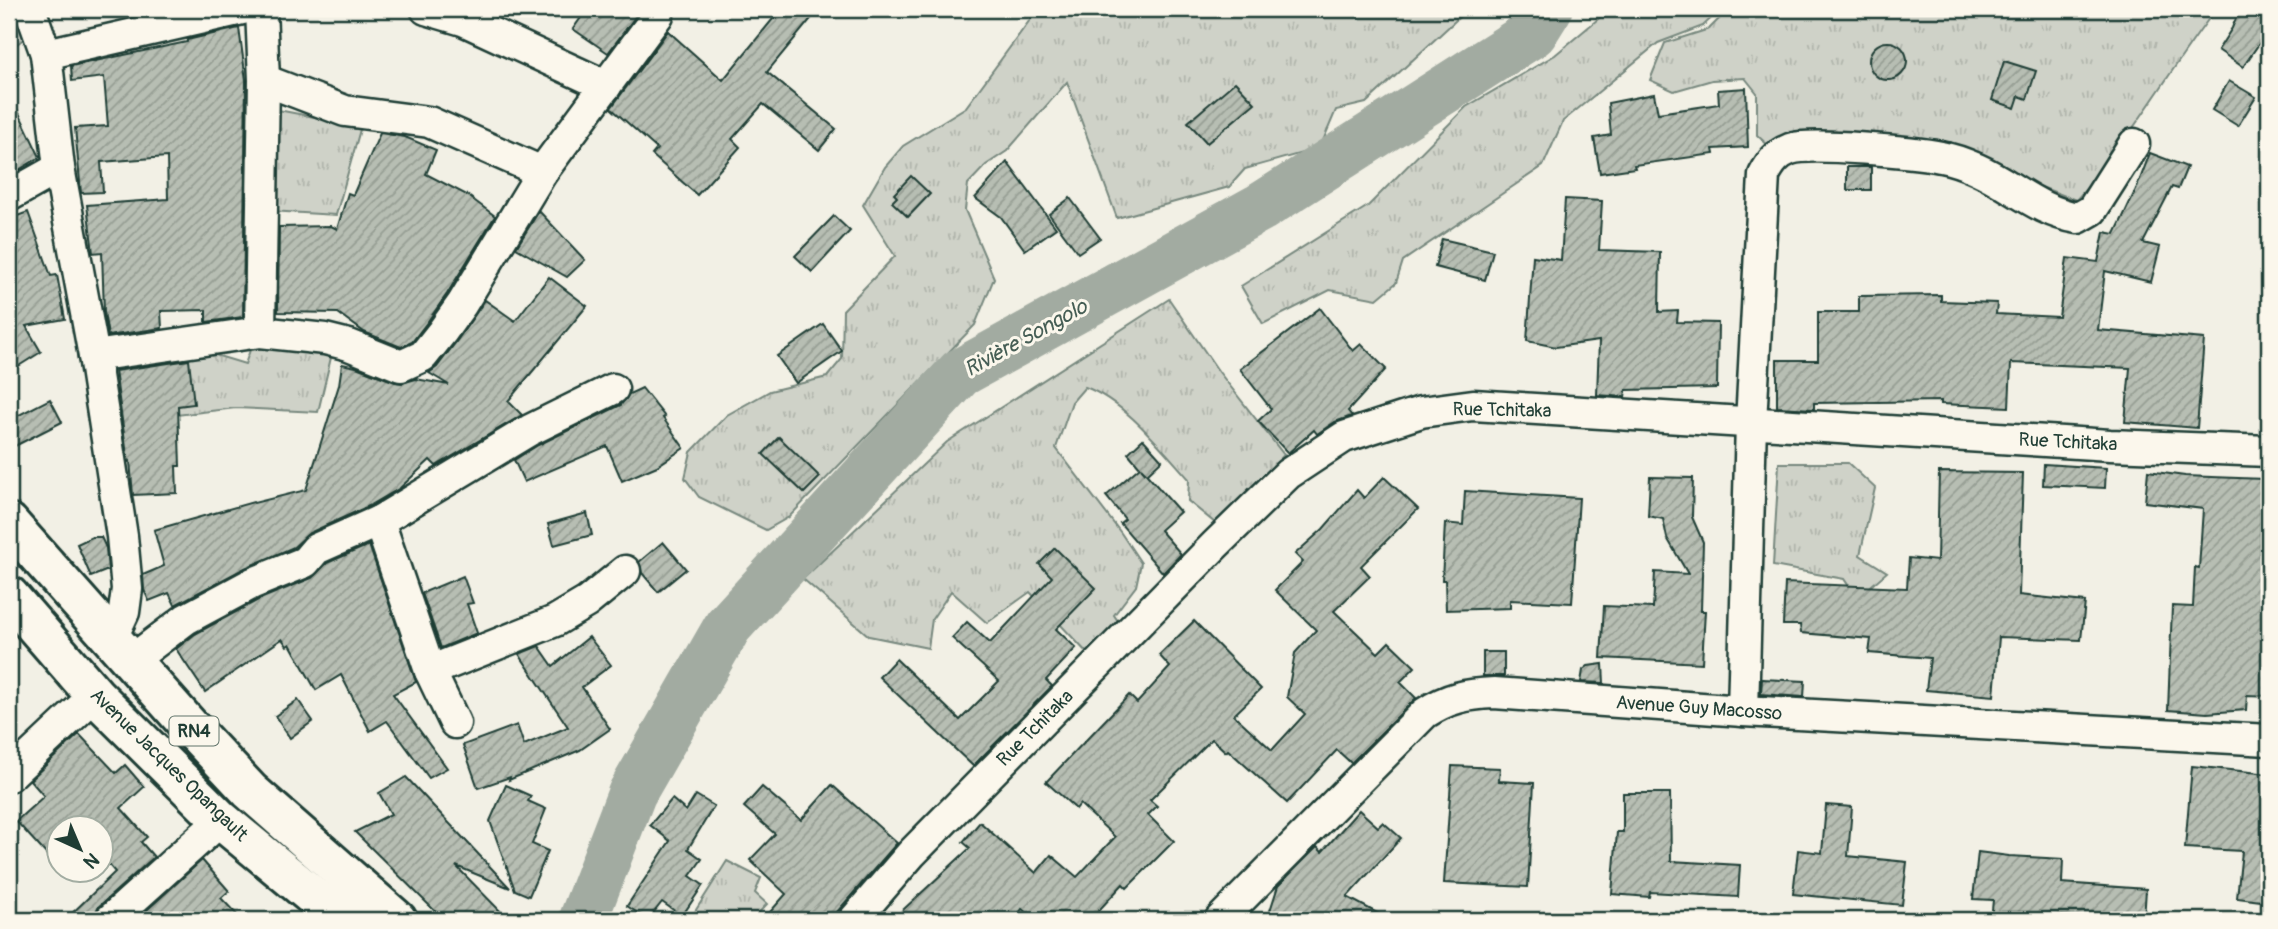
<svg xmlns="http://www.w3.org/2000/svg" width="2278" height="929" viewBox="0 0 2278 929" font-family="Pangolin,sans-serif">
	<style>
		.grass { fill: url(#grass-tufts); stroke: #77887e; stroke-width: 2 }
		.lines { fill: none; stroke-linecap: round; stroke-linejoin: round }
		.river { stroke: #a2aba1; stroke-width: 49 }
		.building { fill: url(#building-hatch); stroke: #1f3d34; stroke-width: 2 }
		.minor-casing { stroke: #1f3d34; stroke-width: 35 }
		.trunk-casing { stroke: #1f3d34; stroke-width: 44 }
		.minor { stroke: #fbf7ec; stroke-width: 30 }
		.trunk { stroke: #fbf7ec; stroke-width: 38 }
		.labels { text-anchor: middle; dominant-baseline: central; stroke-width: 6; stroke-linejoin: round; paint-order: stroke }
		.shield { fill: #fbf7ec; stroke: #61756b; stroke-width: 2 }
		.shield-label { font-size: 18px; font-weight: bold; fill: #1f3d34 }
		.street-label { font-size: 19px; fill: #1f3d34; stroke: #fbf7ec }
		.water-label { font-size: 21px; font-style: italic; fill: #465e55; stroke: #fbf7ec }
	</style>
	<defs>
		<pattern id="grass-tufts" width="24" height="20" patternUnits="userSpaceOnUse" patternTransform="scale(1.75)"><rect width="24" height="20" fill="#cfd2c8"/><path d="M3 7l-1-3M5 7V3M7 7l1-3M15 17l-1-3M17 17v-4M19 17l1-3" fill="none" stroke="#b1b5ac"/></pattern>
		<pattern id="building-hatch" width="6" height="6" patternUnits="userSpaceOnUse" patternTransform="scale(1.75)"><rect width="6" height="6" fill="#b7beb3"/><path d="M-1 1l2-2M0 6l6-6M5 7l2-2" fill="none" stroke="#949c92"/></pattern>
	</defs>
	<rect width="100%" height="100%" fill="#f2f0e5"/>
	<filter id="ink" filterUnits="userSpaceOnUse"><feTurbulence type="fractalNoise" baseFrequency=".0143" numOctaves="2"/><feDisplacementMap in="SourceGraphic" scale="14" xChannelSelector="R" yChannelSelector="G"/><feConvolveMatrix kernelMatrix="1 2 1 2 8 2 1 2 1" color-interpolation-filters="sRGB"/></filter>
	<g filter="url(#ink)">
		<g class="grass">
			<path d="M1038,9H1468L1366,103L1336,110L1320,148L1245,169L1229,187L1117,218L1067,82L1007,151L986,165L968,184L965,210L994,278L975,325L789,517L766,530L699,497L685,478L691,452L727,415L770,391L827,377L842,359L843,310L895,256L863,205L885,167L903,146L966,107Z"/>
			<path d="M1610,9H1721L1703,26L1658,43L1563,121L1543,166L1403,261L1396,283L1377,299L1330,290L1263,324L1241,286L1368,206L1466,107L1555,55Z"/>
			<path d="M1729,9H2216C2169,71 2129,142 2076,200L1963,158L1772,149L1757,135V93L1745,78L1712,80L1674,91L1650,80L1665,43L1709,29Z"/>
			<path d="M15,17L25,38L9,50V20Z"/>
			<path d="M273,109L361,126L336,215L270,211Z"/>
			<path d="M1169,299L1219,372L1284,455L1249,492L1220,527L1188,501L1189,479C1160,447 1124,401 1085,387L1072,402L1056,448L1121,533L1141,563L1136,586L1114,615L1122,627L1089,655L1030,592L987,623L951,591L932,619L928,648L869,636L803,579L947,442Z"/>
			<path d="M254,339L333,349L318,412L236,408L117,422L105,363L199,350L245,364Z"/>
			<path d="M1779,463H1848L1875,488L1860,555L1887,572L1857,598L1844,579L1773,566Z"/>
			<path d="M727,861L761,878L755,893L767,904L752,920H703L694,913Z"/>
		</g>
		<g class="lines">
			<path class="river" d="M583,920L632,793L728,626L960,373L1261,207L1533,33L1548,9"/>
		</g>
		<g class="building">
			<path d="M587,9H641L608,53L573,29Z"/>
			<path d="M781,9H819L767,72L836,129L819,150L763,104L732,139L740,147L697,195L652,155L657,149L611,108L668,31L723,80Z"/>
			<path d="M2240,9H2269V29L2243,67L2218,50L2232,28Z"/>
			<path d="M239,28L246,80L243,317L206,322V310L161,311L162,328L108,336L104,312L102,252L93,253L87,205L168,199L167,157L101,162L103,192L81,193L75,128L108,126L104,77L72,81L71,66L187,42V40Z"/>
			<circle cx="1888" cy="61" r="19"/>
			<path d="M2004,61L2036,71L2027,99L2019,96L2015,108L1992,100Z"/>
			<path d="M2229,81L2256,97L2238,126L2212,110Z"/>
			<path d="M1235,82L1255,103L1207,143L1188,122Z"/>
			<path d="M1746,88L1748,147L1713,149L1714,154L1634,165L1635,168L1600,173L1594,138L1611,135L1608,103L1654,94L1658,113L1719,104L1718,90Z"/>
			<path d="M9,92L40,157L9,176Z"/>
			<path d="M380,133L405,137L436,150L426,174L467,195L495,216L447,294L428,321L412,342L401,347L364,332L338,313L278,312L279,227L331,226L337,229L348,193L353,195Z"/>
			<path d="M2150,153L2187,167L2178,189L2172,187L2143,243L2160,247L2151,282L2105,271L2098,330L2204,339L2197,428L2125,422L2130,368L2011,363L2009,407L1941,404V401L1814,403V409L1777,407V360H1818V312H1859V296L1941,295V301L1997,303L1996,314L2059,317L2067,258L2098,262L2104,232L2115,234L2137,187Z"/>
			<path d="M1007,162L1056,228L1025,250L1001,217L975,198Z"/>
			<rect x="1847" y="167" width="24" height="23"/>
			<path d="M911,176L930,194L908,217L892,202L897,197L894,194Z"/>
			<path d="M1070,198L1100,238L1078,253L1049,214Z"/>
			<path d="M1565,199L1602,201L1599,250L1660,252L1659,312L1678,311L1677,322L1718,323L1717,388L1626,390L1625,397L1597,395L1599,341L1556,347L1527,341L1533,256L1561,260Z"/>
			<path d="M539,211L585,260L567,277L516,248Z"/>
			<path d="M28,212L51,276L57,275L65,319L26,326L41,352L9,372V219Z"/>
			<path d="M834,216L850,231L812,272L795,256Z"/>
			<path d="M1442,239L1493,251L1485,280L1435,267Z"/>
			<path d="M549,277L587,306L508,401L522,415L436,466L430,460L400,488L371,505L309,533L294,547L245,568L175,605L169,593L149,601L144,590L143,575L164,566L154,530L253,502L254,503L306,490L339,385L342,364L356,367L395,382L402,383L416,379L449,385L429,373L437,367L456,342L485,300L515,321Z"/>
			<path d="M1320,308L1353,351L1361,344L1386,369L1348,411L1352,416L1335,422L1317,434L1314,430L1288,453L1258,421L1271,409L1240,369Z"/>
			<path d="M823,324L842,351L796,383L777,356Z"/>
			<path d="M189,360L194,404L178,406L180,466H176L177,493L133,495L130,461L128,462L115,371Z"/>
			<path d="M642,388L665,417L663,418L684,448L657,466L622,481L607,446L524,482L514,460L538,445L621,405L629,394Z"/>
			<path d="M50,399L62,422L9,449V420Z"/>
			<path d="M779,437L820,477L804,493L763,454Z"/>
			<path d="M1143,439L1162,460L1147,474L1141,468L1180,512L1160,530L1181,554L1163,573L1120,523L1125,519L1106,496L1140,467L1128,453Z"/>
			<path d="M2044,464L2106,468L2105,488L2043,485Z"/>
			<path d="M2148,471L2185,476L2264,479L2263,491L2269,492V696L2247,695L2246,710L2207,713L2168,710L2172,606L2193,607L2195,567L2199,568L2203,509L2145,502Z"/>
			<path d="M1939,472L2023,473L2019,595L2085,602L2081,640L1999,637L1994,696L1926,690L1930,658L1869,653L1871,639L1801,633L1800,625H1783L1785,583L1907,588L1909,558L1937,561Z"/>
			<path d="M1384,477L1418,509L1361,566L1370,576L1334,611L1378,653L1389,642L1415,667L1400,682L1416,698L1351,763L1337,750L1287,803L1228,750L1226,752L1212,739L1150,800L1157,806L1148,815L1174,841L1127,888L1123,884L1090,920H1035L1022,909L1014,920H892L970,848L963,842L980,822L1036,873L1051,855L1077,877L1115,837L1080,804L1076,809L1046,782L1129,695L1137,703L1170,667L1159,655L1194,621L1261,689L1234,715L1272,750L1305,714L1287,697L1295,653L1316,630L1275,590L1303,562L1295,554L1323,529L1357,490L1364,498Z"/>
			<path d="M1650,477L1693,478L1692,517L1703,542L1701,611H1705L1702,663L1601,658L1604,606L1653,608L1655,572L1688,574L1667,538L1663,519L1648,516Z"/>
			<path d="M1465,491L1579,498L1572,603L1510,600V608L1446,610L1445,580H1442L1445,523L1463,525Z"/>
			<path d="M587,513L592,535L554,545L548,524Z"/>
			<path d="M92,537H101L106,548L108,570L91,577L77,544Z"/>
			<path d="M663,542L686,569L658,592L642,573L639,562Z"/>
			<path d="M369,545L416,682L393,694L447,768L429,778L387,721L370,731L341,675L316,690L290,644L287,646L282,639L205,692L176,649L195,634L260,599L312,578L327,563Z"/>
			<path d="M1055,548L1096,588L1056,629L1076,648L1046,680L1052,686L973,766L879,677L896,659L960,720L999,681L952,638L967,622L990,643L1052,577L1039,564Z"/>
			<path d="M463,576L473,603L467,604L477,633L441,648L422,593Z"/>
			<path d="M589,637L611,665L582,687L610,729L580,750L509,780L510,777L478,788L463,745L517,725L524,745L568,727L519,654L539,646L553,666Z"/>
			<rect x="1483" y="652" width="21" height="24"/>
			<path d="M1603,664L1604,683L1581,682L1583,670L1588,666Z"/>
			<path d="M1762,679L1805,681L1804,697L1761,694Z"/>
			<path d="M298,700L313,721L290,738L275,716Z"/>
			<path d="M79,734L116,773L125,765L144,787L121,808L147,837L141,842L154,857L98,907L93,920H65L115,872L102,857V828H60V845L48,856L16,821L44,796L30,780Z"/>
			<path d="M1452,766L1500,768L1499,781L1534,783L1528,887L1444,883Z"/>
			<path d="M2192,766L2269,774V902L2237,898L2242,851L2185,848Z"/>
			<path d="M406,777L510,888L456,866L509,920H444L355,832L391,814L379,793Z"/>
			<path d="M506,785L531,796L528,801L546,809L532,844L548,851L529,896L515,890L490,821Z"/>
			<path d="M832,785L897,843L830,920H763L786,894L750,860L775,834L744,807L762,787L801,820Z"/>
			<path d="M1623,793H1670L1671,861L1740,865L1738,897L1650,892L1649,897L1612,894L1617,832H1623Z"/>
			<path d="M696,795L714,806L688,849L702,859L690,876L703,885L682,916L662,902L648,920L627,906L670,841L650,825L672,799L686,811Z"/>
			<path d="M1826,805L1852,807L1848,856L1907,862L1902,905L1793,894L1798,850L1822,853Z"/>
			<path d="M1359,810L1378,827L1383,822L1401,838L1347,897L1390,920H1267L1278,886L1317,847L1322,852Z"/>
			<path d="M1978,852L2009,856L2063,859L2062,883L2146,889L2144,920L2060,915V918L2035,917V920H1991L1993,900L1973,899Z"/>
			<path d="M202,860L229,891L221,898L242,920H136Z"/>
		</g>
		<g class="lines">
			<defs>
				<g id="minor">
					<path d="M30,9L46,54L59,168L94,356L122,536L127,589L124,612L111,640"/>
					<path d="M426,9L463,20L606,86"/>
					<path d="M46,54L243,9"/>
					<path d="M264,80L345,111L429,122L542,172"/>
					<path d="M9,196L59,168"/>
					<path d="M260,332L264,80L261,9"/>
					<path d="M94,356L260,332L325,339L349,345L401,366L423,356L442,332L462,304L542,172L658,15"/>
					<path d="M379,521L430,671L455,723"/>
					<path d="M132,660L186,619L253,583L305,562L316,549L379,521L530,430L613,389"/>
					<path d="M430,671L555,621L587,602L625,571"/>
					<path d="M1743,711L1751,423L1764,175C1771,162 1777,154 1790,149C1810,142 1916,152 1941,157C1953,159 1966,164 1977,169C2013,185 2037,211 2078,218L2092,210L2134,144"/>
					<path d="M9,776L95,695"/>
					<path d="M110,920L221,820"/>
					<path d="M854,920L911,854L1215,545L1288,474L1344,437L1421,412L1473,405L2110,445L2269,451"/>
					<path d="M1220,920L1425,713C1448,698 1467,694 1494,693L1743,711L2269,740"/>
				</g>
				<g id="trunk">
					<path d="M9,523L191,728L250,791L397,920"/>
					<path d="M9,596L95,695L221,820L342,920"/>
				</g>
			</defs>
			<use href="#minor" class="minor-casing"/>
			<use href="#trunk" class="trunk-casing"/>
			<use href="#minor" class="minor"/>
			<use href="#trunk" class="trunk"/>
		</g>
	</g>
	<g class="labels">
		<rect class="shield" x="169.5" y="716.5" width="49" height="29" rx="5"/>
		<g class="shield-label">
			<text x="194" y="731">RN4</text>
		</g>
		<g class="street-label">
			<text transform="translate(1502 410) rotate(1)">Rue Tchitaka</text>
			<text transform="translate(2068 442) rotate(3)">Rue Tchitaka</text>
			<text transform="translate(1699 708) rotate(4)">Avenue Guy Macosso</text>
			<text transform="translate(1035 728) rotate(-45)">Rue Tchitaka</text>
			<text transform="translate(169 765) rotate(44)">Avenue Jacques Opangault</text>
		</g>
		<g class="water-label">
			<text transform="translate(1026 338) rotate(-29)">Rivière Songolo</text>
		</g>
	</g>
	<rect width="2278" height="929" fill="none" stroke="#fbf7ec" stroke-width="35"/>
	<rect x="18" y="18" width="2243" height="894" fill="none" stroke="#1f3d34" stroke-width="2.5" filter="url(#ink)"/>
	<g transform="translate(80 849) rotate(136)"><circle r="33" fill="#fbf7ec" stroke="#a3ada2" stroke-width="2"/>
	<path d="M0-5L12 26L0 18L-12 26Z" fill="#1f3d34"/>
	<text y="-10" font-size="19" font-weight="bold" text-anchor="middle" fill="#1f3d34">N</text>
	</g>
</svg>
